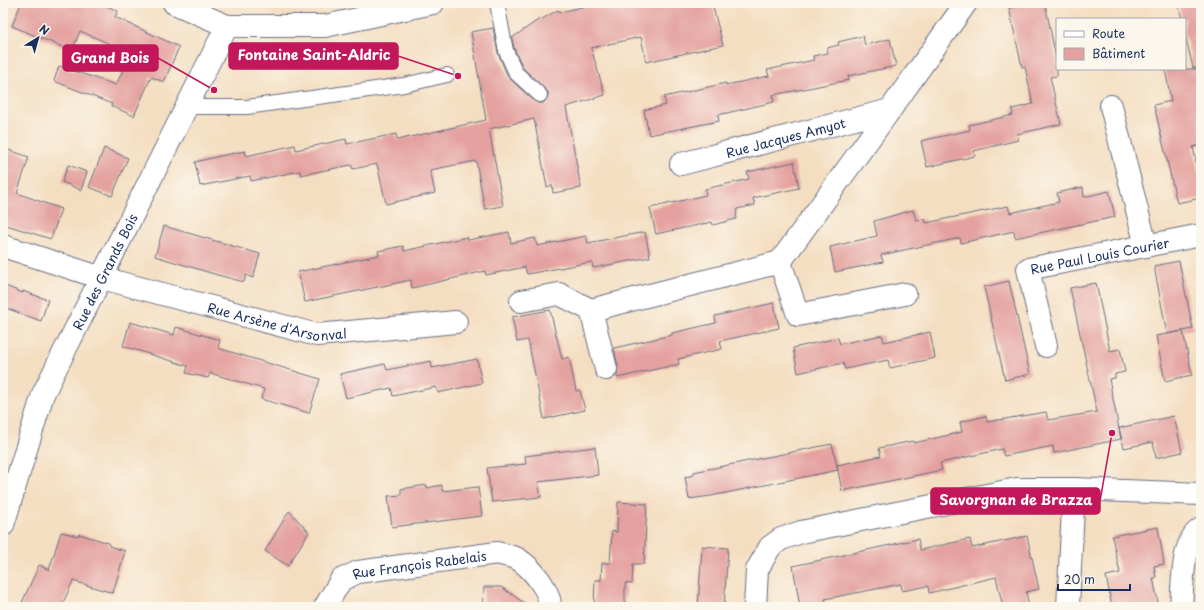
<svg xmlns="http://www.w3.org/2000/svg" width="1204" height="610" viewBox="0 0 1204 610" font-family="'Playpen Sans',sans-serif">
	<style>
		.building { fill: #e4a19f }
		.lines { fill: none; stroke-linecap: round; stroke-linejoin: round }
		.service-casing { stroke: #676c81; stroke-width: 16 }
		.minor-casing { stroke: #676c81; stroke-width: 24 }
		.service { stroke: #fff; stroke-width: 14 }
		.minor { stroke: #fff; stroke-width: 22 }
		.labels { text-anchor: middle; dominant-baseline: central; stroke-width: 3; stroke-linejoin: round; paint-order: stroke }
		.street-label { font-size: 13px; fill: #1b2f5e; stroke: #fbf7ec }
		.leader { fill: none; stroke: #c2185b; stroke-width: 1.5 }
		.callout-dot { fill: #c2185b; stroke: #fbf7ec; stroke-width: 1.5 }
		.callout { fill: #c2185b; stroke: #c2185b; stroke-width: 1.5 }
		.callout-label { font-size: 14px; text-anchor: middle; font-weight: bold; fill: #fff }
	</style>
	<rect width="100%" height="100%" fill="#fbf7ec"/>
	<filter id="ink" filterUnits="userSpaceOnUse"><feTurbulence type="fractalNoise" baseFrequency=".025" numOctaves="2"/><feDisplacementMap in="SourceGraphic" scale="8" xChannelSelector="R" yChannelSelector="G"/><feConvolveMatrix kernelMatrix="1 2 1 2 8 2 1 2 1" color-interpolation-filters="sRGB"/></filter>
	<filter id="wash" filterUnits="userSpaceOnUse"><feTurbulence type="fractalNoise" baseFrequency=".012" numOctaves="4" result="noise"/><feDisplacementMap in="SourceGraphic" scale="16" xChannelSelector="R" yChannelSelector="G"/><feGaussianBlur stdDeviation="0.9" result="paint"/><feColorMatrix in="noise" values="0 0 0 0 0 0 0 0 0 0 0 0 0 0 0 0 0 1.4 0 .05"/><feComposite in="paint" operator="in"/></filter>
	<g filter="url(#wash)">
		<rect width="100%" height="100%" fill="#f4dec1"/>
		<g id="blocks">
			<g class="building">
				<path d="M21,3H100L118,11L115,17L179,47L164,82L151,77L134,116L111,106L112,104L54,81L59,66L116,85L131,53L80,31L72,51L12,26Z"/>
				<path d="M600,3H712L723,45L646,62L641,37L591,48L605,95L566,107L581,188L553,193L552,185L547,187L534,119L489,129L503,206L485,209L476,161L430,170L435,193L386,204L377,164L353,169L351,165L301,175L300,171L251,181L250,176L200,186L195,162L220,156L245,151L246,156L295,145L296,150L346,139L347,144L396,134L397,140L486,120L471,32L493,28L498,53L508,77L534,101L539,103H543L548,97V92L523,68L514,48L512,38L541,18L542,19L558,10L560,12Z"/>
				<path d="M1016,3H1045L1057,63V76L1050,77L1061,124L1017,134L1018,140L974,151L975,156L927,167L921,141L970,130L969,125L1013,115L1012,109L1033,104L1025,67H1022L1009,8L1017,7Z"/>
				<path d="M1178,3H1201V68H1193L1185,34V19H1182Z"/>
				<path d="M863,36L865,45L890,39L896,66L848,76L849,80L773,95L774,102L718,115L719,121L649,135L644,110L666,105L664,97L726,83V85L769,76L767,70L814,60L813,56L828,53L827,48L839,45L838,42Z"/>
				<path d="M1165,69H1201V94L1196,95L1201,121V145L1193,147L1201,186V198L1177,203L1154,105L1171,101Z"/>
				<path d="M3,148L29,157L17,193L61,209L51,239L3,224Z"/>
				<path d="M104,148L128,158L112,196L89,187Z"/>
				<path d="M794,162L799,188L753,198L755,205L737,209L736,219L713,225L712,222L656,234L650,208L706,195L705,189L749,179L747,172Z"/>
				<path d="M68,165L87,172L81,190L62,182Z"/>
				<path d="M1083,187L1084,197L1109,191L1115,217L1015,238L1014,231L961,243L960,238L881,255L883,262L835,272L830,247L877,236L874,221L913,210L916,220L925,219L926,223L1008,206L1010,213L1059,202L1057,193Z"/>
				<path d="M164,226L260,254L253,278L246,275L244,282L214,274L155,256Z"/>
				<path d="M509,232L511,243L535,238L537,246L586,236L588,243L645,232L650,257L593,268L592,262L527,274L525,267L486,275L485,271L412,288L411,280L305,302L298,272L379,255L378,251L403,246L404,251L467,237L468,240Z"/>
				<path d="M1179,261L1193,329L1167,334L1154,266Z"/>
				<path d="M1009,281L1030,374L1005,380L984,287Z"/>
				<path d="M1096,283L1110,351L1120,349L1125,372L1115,374V378L1109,379L1121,439L1054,453L1053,446L1004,456L1002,449L940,463L942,470L842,491L837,465L881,456L879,448L913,441L914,443L962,432L960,422L986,416L987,422L1046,412L1048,420L1097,412L1070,288Z"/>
				<path d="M3,285L23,293V291L48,300L41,321L3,307Z"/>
				<path d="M774,303L779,328L720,341L722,349L678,359L679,364L617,378L618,366L614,348L672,335V333L716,323L715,316Z"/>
				<path d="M550,310L562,359L569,357L576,391L580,390L585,410L544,419L528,340L517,342L512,317Z"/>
				<path d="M130,322L174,335L176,327L220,340L218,348L320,379L309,413L261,399L264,389L210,373L208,378L186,373L188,366L123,346Z"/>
				<path d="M1183,331L1192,375L1165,381L1156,336Z"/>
				<path d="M930,332L935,358L890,368L888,360L845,369L843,363L798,373L793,348L838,338L840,344L882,335L884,342Z"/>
				<path d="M477,359L482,383L438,393L436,387L393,396L391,388L346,398L340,374L385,364L387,370L431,361L432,368Z"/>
				<path d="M1174,416L1182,452L1156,458L1153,442L1124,448L1119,428Z"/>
				<path d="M832,444L838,470L711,496L689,499L685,477L694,475V472Z"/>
				<path d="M595,447L598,475L538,482L541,497L492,502L487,468L526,464L525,456Z"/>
				<path d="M427,485V488L442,485V491L478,487L482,516L392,527L388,496L401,495V489Z"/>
				<path d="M618,502L647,504L644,564H633L632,584L625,583V607H594L595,580H601L602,563H610L612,531L617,532Z"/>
				<path d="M289,511L309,532L288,566L265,551Z"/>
				<path d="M1158,527L1164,564L1154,566L1156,578H1153L1159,607H1112L1106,576L1120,573L1112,536Z"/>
				<path d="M61,532L78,536L79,534L109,543V546L125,551L113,593L73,581L61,607H20L39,565L49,570Z"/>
				<path d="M1027,536L1039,589L1026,592L1029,607H1003L996,577L929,593L928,586L902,591L901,584L825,599L827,607H800L793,566L918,539L920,550L970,539L972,548Z"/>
				<path d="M702,546L728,548L724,607H698Z"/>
				<path d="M484,587H501L530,607H483Z"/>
			</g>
		</g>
	</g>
	<g filter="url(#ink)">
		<use href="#blocks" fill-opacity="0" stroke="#676c81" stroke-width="1"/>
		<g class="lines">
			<defs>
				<g id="service">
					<path d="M497,3L506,51L516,73L540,95"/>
					<path d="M186,107H247L404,85L447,75"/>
				</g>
				<g id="minor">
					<path d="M174,3L227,26H325L433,3"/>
					<path d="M1111,106L1146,246"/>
					<path id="s1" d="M681,164L890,110"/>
					<path id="s2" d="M3,246L102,278L317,335L456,322"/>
					<path d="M780,262L798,315L905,294"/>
					<path d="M521,301L559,294L591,310"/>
					<path id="s3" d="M1046,346L1028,269L1201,235"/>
					<path d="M606,369L591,310L780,262L890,110L966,3"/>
					<path id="s4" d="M3,525L43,394L227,26"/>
					<path id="s5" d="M325,607L341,580L358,572L497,553C503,555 512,556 518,559C531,567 551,591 550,607"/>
					<path d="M755,607L757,570L770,547L781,539L801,532L1017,489H1074L1201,494"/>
					<path d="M1068,607L1074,489"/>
					<path d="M1181,607C1183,586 1181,540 1201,529"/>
				</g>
			</defs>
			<use href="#service" class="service-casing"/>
			<use href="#minor" class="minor-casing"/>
			<use href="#service" class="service"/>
			<use href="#minor" class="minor"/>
		</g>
	</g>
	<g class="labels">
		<g class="street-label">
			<text stroke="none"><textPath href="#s1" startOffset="108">Rue Jacques Amyot</textPath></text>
			<text stroke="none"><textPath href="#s3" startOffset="152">Rue Paul Louis Courier</textPath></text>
			<text stroke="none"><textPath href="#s4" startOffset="274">Rue des Grands Bois</textPath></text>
			<text stroke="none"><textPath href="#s2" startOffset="285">Rue Arsène d'Arsonval</textPath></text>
			<text stroke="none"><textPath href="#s5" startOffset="112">Rue François Rabelais</textPath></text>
		</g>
	</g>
	<path class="leader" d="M458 76L398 56M214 90L158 58M1112 433L1100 501"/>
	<g class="callout-dot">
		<circle cx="458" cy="76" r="4"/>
		<circle cx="214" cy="90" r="4"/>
		<circle cx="1112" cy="433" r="4"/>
	</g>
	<g class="callout">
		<rect x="229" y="43" width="169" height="26" rx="4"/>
		<rect x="63" y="45" width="95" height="26" rx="4"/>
		<rect x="931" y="488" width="169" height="26" rx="4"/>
	</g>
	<g class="callout-label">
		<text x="314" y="60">Fontaine Saint-Aldric</text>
		<text x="110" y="63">Grand Bois</text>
		<text x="1016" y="505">Savorgnan de Brazza</text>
	</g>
	<rect width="1204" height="610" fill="none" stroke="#fbf7ec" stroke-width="16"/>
	<rect x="1056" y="18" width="130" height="52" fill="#fbf7ec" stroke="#a1a7b3"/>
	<rect x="1064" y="31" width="20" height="6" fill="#ffffff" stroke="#a1a7b3"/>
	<text x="1092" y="38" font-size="12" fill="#1b2f5e">Route</text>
	<rect x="1064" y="48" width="20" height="12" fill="#e4a19f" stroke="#a1a7b3"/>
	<text x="1092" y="58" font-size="12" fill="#1b2f5e">Bâtiment</text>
	<g transform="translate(38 38) rotate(37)" stroke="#fbf7ec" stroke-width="3" paint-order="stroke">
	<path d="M0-3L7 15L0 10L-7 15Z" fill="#1b2f5e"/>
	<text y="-6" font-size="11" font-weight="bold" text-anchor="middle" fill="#1b2f5e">N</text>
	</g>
	<path d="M1058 584v6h72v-6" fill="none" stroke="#1b2f5e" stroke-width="2"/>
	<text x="1064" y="584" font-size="12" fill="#1b2f5e" stroke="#fbf7ec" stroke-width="3" paint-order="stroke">20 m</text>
</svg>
